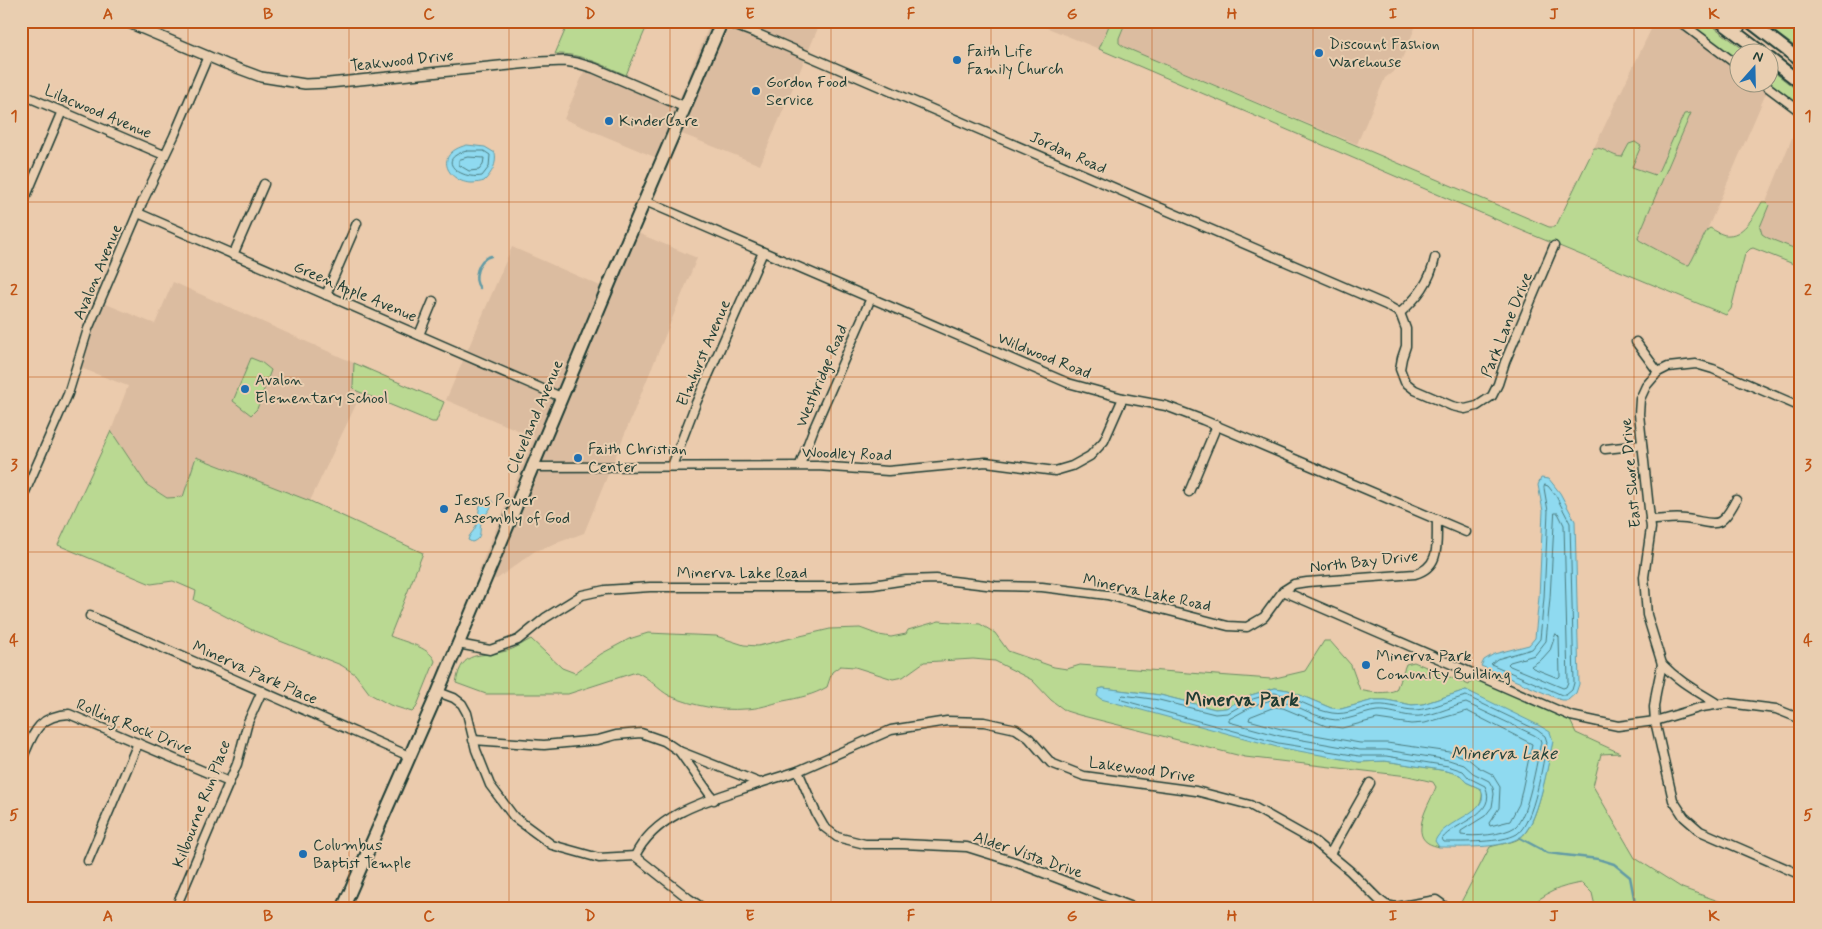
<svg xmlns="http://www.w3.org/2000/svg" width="1822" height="929" viewBox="0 0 1822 929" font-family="Mynerve,sans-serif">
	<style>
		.built { fill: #dbbca0 }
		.green { fill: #bad992; stroke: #6c8b63 }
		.water { fill: #8fdaf0; stroke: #629ba5 }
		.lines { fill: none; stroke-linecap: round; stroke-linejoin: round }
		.shore { stroke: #4c7c7f; stroke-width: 1 }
		.stream { stroke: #629ba5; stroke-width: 2.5 }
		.minor-casing { stroke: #1f3d34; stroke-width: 11 }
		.tertiary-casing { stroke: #1f3d34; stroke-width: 12 }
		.primary-casing { stroke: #1f3d34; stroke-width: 15 }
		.minor { stroke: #e9ceb0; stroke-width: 8 }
		.tertiary { stroke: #e9ceb0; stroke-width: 9 }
		.primary { stroke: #e9ceb0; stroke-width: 11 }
		.grid { fill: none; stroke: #c05314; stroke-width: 1; stroke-opacity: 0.55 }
		.poi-dot { fill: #1f6fb2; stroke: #e9ceb0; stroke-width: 2 }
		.labels { text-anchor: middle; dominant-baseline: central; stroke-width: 4; stroke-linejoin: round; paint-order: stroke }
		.poi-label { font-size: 16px; fill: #1f3d34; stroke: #e9ceb0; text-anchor: start }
		.street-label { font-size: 16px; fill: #1f3d34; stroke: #e9ceb0 }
		.water-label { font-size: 18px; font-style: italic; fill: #25453d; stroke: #e9ceb0 }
		.quarter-label { font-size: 19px; font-weight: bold; fill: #1f3d34; stroke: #e9ceb0 }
		.neatline { fill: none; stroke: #c05314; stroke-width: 2 }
		.grid-label { font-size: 16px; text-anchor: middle; font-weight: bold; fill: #c05314 }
	</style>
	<rect width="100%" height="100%" fill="#ebcbad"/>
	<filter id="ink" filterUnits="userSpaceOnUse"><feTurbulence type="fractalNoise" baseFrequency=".02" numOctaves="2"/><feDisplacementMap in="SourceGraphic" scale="10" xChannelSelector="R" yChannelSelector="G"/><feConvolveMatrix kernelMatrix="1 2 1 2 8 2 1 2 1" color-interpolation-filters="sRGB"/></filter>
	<g filter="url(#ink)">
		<g class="built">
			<path d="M711,21H821L760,165L677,132L664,161L564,119L589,60L680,97Z"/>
			<path d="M1031,21H1111L1099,49Z"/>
			<path d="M1126,21H1418L1398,68L1385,78L1357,144L1124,47L1119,43V38Z"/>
			<path d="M1655,21H1685L1739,62L1740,82L1767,83L1770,84L1707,230L1692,261L1689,265L1684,264L1644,243L1638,237L1691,113L1658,172L1655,175L1632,167L1629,144L1622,157H1617L1599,148H1594Z"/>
			<path d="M1801,123V251L1768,238L1762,234L1760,227L1769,205L1766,202L1796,128Z"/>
			<path d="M633,231L697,258L584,533L535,551L497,579L476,577L534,437L446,400L512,247L607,289Z"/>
			<path d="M173,282L372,371L310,501L196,457L183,498H167L147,484L111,431L128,386L78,367L101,302L155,324Z"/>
		</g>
		<g class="green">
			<path d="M569,21H649L626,75C603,65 580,53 555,54Z"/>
			<path d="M1111,21H1126L1119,38V43L1124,47L1549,227H1554L1557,224L1594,148C1604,147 1612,157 1622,157L1629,144L1635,142L1641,146L1632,167L1655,175L1658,172L1684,114L1691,113L1638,237L1639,240L1683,264L1689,265L1692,260L1707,230L1710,228C1716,231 1723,236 1729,235C1744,235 1756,213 1762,202H1766L1769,205L1760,227L1762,234L1768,238L1801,251V264L1796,265L1753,248L1750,249L1745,254L1731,309L1726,315L1523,231L1099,49Z"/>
			<path d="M1685,21H1706L1747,52H1740L1739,62Z"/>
			<path d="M1764,21H1800L1801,51L1767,26Z"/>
			<path d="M1770,69L1801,93V108L1767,83L1770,82Z"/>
			<path d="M251,358L261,362L271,370L257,409L251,415L233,401Z"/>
			<path d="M354,363L444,402L436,422H432L357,391L353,387Z"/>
			<path d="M111,431L147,485L167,498L183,497L196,457L310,501L423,553L390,636C403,642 429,646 435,661L416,708L412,712L390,705L370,694L355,674L341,665L252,630L194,600L196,591L173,581L151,584L58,545Z"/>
			<path d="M939,621L980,624L995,633L1008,651L1054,667L1067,669L1080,665L1271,679L1305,671L1324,641H1330L1351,665L1360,690C1370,693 1387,694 1396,690L1406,664L1414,662L1469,685L1474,677L1569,718L1576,733L1620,753L1601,754L1593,786L1635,858L1682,888L1738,908H1598L1595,906L1592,893L1582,883C1560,886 1545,893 1528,908H1474L1460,904L1490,847C1499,844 1513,843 1520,838C1539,825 1547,764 1553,741L1466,690L1423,704L1412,705L1386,700H1374L1341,709L1331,708L1288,690L1275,688L1251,695L1226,708L1215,709L1160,695L1103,688L1099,689L1330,756L1359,762L1385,761L1447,771L1460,775L1466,782L1481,789C1484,796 1481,803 1476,809L1436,841L1439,847C1436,846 1431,845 1428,843C1410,832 1431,801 1436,787L1433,782L1408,776L1245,757L1079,715L1066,711L1051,700L1032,680L995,661L973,659L924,662L903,677L893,679L855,667L840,666L832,672L827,687C813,695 799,698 783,701C771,704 758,709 745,709C720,711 694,706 670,696C658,690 649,677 636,672L568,694H486L456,683C462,648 480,658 506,651C515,649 523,643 531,639L562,668L575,673L601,654L629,639L648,633L716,636L744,645L758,646L830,629L860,628L879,635L891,637L906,634L908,630Z"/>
		</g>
		<g class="water">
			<path d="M467,145L485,147L495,153C497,164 492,173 484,181C481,182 476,183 472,183C449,183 431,154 467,145Z"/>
			<path d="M1541,478L1549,479L1560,493L1575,521L1579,684L1576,693L1568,700H1561L1481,666L1484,660L1494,654L1529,645L1535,638L1539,597L1543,511L1538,485Z"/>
			<path d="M488,498L493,502C491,510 486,513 482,520C478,529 484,538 472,542L468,540C469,534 474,532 476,526C481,515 475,504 488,498Z"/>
			<path d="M1103,688L1160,695L1215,709L1226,708L1251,695L1275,688L1288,690L1331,708L1341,709L1374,700H1386L1412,705L1423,704L1466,690L1540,726L1550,732L1553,741C1548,763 1538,828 1519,838C1499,849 1462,847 1439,847L1435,841C1444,819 1492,813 1481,789L1466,782L1460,775L1447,771L1385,761L1359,762L1277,747L1101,699L1097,696L1099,689Z"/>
		</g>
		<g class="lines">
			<g class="shore">
				<path d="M467,151H484L490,155L489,167L482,176C459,180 434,158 467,151Z"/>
				<path d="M468,157L484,158L483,165L479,170L469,171L459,165V160Z"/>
				<path d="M1545,485L1548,486L1556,496L1570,523L1574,683L1572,690L1566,695H1562L1491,664L1497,659L1532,649L1540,639L1544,598L1548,511L1544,488Z"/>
				<path d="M1555,513H1558L1564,525L1568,682L1566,687L1563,688L1510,666L1508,664L1510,662L1535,655L1546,641L1550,598Z"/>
				<path d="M1556,634L1559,637L1560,676L1558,678L1533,668L1531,666L1542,659L1550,650Z"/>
				<path d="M1275,693C1295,697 1313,710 1332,713C1348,716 1362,706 1377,705C1390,704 1402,710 1415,710C1432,709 1450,700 1466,696L1537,730L1545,736L1547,742C1543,762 1534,823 1517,834C1502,843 1463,842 1444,842L1442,839C1454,822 1499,815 1485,786L1469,778L1463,771L1448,766L1386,756H1359L1278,743L1122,700L1120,698L1123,695L1159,700L1215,714L1228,713L1253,699Z"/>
				<path d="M1275,699C1294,703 1310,715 1329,719C1346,723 1360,713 1377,711C1389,710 1400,715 1411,716C1430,718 1449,707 1466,703L1534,735L1540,739L1541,742C1537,760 1528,817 1515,827C1504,835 1474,837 1461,835V831L1485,816L1492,807L1494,794L1493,788L1489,781L1473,773L1464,765L1449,760L1386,750H1360L1280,736L1229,722V719L1255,705Z"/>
				<path d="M1275,707L1283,708L1326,726L1342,728L1377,719L1411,724L1425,723L1467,711L1532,744L1519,804L1510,821L1490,826L1489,823L1499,808L1500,787L1492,774L1478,767L1467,758L1450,752L1387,743H1360L1281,729L1249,720L1250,717Z"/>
			</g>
			<g class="stream">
				<path d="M480,288C472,279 478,259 491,256"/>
				<path d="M1520,838L1548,853L1598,859L1614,864L1630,877L1636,908"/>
			</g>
			<defs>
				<g id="minor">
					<path d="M723,21L760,35L1386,305L1400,313"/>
					<path d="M1679,21L1740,67"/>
					<path d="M1736,33L1745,21"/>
					<path d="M1761,82L1801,112"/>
					<path d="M21,94L164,155"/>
					<path d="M645,201L1068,383L1123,398L1166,406L1203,420L1466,532"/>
					<path d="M21,208L62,111"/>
					<path d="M138,213L561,397"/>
					<path d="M233,255L264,184"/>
					<path d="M326,295L357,223"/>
					<path d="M1400,313L1406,329V346L1402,358L1400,369L1405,382L1415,390L1452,406L1465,409L1477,406L1492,396L1498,384L1505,362L1554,246"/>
					<path d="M1400,313C1418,297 1430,282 1435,258"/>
					<path d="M419,335L433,301"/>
					<path d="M1636,342L1658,372"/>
					<path d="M1801,407L1713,369L1696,364L1668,367L1658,372L1646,386L1640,399L1639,414L1651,528L1644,577L1647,615L1662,664L1656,693L1654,707L1655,721L1673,800L1684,817L1700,831L1801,875"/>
					<path d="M1605,449L1642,445"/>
					<path d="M800,465L814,428L871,298"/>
					<path d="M672,466L696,403L763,252"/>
					<path d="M531,467L817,466L888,471L986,462L1055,471L1072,466L1090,456L1104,441L1123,398"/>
					<path d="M1189,492L1217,425"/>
					<path d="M21,501L68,394L88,329L142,203L174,136L208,56"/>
					<path d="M1650,520C1662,520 1674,517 1686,519C1716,523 1719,532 1736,500"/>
					<path d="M1283,591L1571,716L1618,726L1655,721L1702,707L1728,703L1776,709L1801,719"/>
					<path d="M90,616L409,756"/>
					<path d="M458,644L490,650L518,640L545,618L582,595L605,590L650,587H833L873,585L906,580L936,579L995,586L1042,587L1107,595L1228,626L1247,627L1264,617L1283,591L1294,584L1307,582L1415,574C1442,566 1436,542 1437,519"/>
					<path d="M1662,664C1678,681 1697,691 1716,703"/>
					<path d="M438,692L454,698L462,704L467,713L476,750L490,785L514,817L552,845L599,858L635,856L688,898L703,908"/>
					<path d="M473,740L544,745L598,740L616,735L641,733L664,741L679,751L760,783L798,771L891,730L947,721L984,722L1016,729L1029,738L1051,763L1084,776L1196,791L1250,805L1314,841L1350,871L1378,899L1386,905L1396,907L1436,900L1447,908"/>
					<path d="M679,751L714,800"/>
					<path d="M21,762C33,735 36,716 69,714L229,782"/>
					<path d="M798,771L816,813L824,827L837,837L865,844H903L967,847L1015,862L1135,908"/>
					<path d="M1330,854L1370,783"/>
					<path d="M635,856C657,810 717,798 760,783"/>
					<path d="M88,861L138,743"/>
					<path d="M179,900L237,764L248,722L262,691"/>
					<path d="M345,903L355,908"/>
				</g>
				<path id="tertiary" d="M124,21L226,64L261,77L305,84L329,83L540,62L565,61L577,63L594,68L685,107"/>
				<g id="primary">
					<path d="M1720,21L1761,52"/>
					<path d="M1749,21L1801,61"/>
					<path d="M1770,59L1801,83"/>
					<path d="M343,908L438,692L629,237L722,21"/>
				</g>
			</defs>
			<use href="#minor" class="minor-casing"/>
			<use href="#tertiary" class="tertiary-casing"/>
			<use href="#primary" class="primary-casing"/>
			<use href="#minor" class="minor"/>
			<use href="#tertiary" class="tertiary"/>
			<use href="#primary" class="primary"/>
		</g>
	</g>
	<path class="grid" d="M188,21V908M349,21V908M509,21V908M670,21V908M831,21V908M991,21V908M1152,21V908M1313,21V908M1473,21V908M1634,21V908M21,202H1801M21,377H1801M21,552H1801M21,727H1801"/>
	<g class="poi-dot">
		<circle cx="1319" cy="53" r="5"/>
		<circle cx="957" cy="60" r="5"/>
		<circle cx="756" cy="91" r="5"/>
		<circle cx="609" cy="121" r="5"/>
		<circle cx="245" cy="389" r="5"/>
		<circle cx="578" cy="458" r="5"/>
		<circle cx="444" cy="509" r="5"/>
		<circle cx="1366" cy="665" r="5"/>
		<circle cx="303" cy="854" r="5"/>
	</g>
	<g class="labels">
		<g class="poi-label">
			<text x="1329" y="44">Discount Fashion<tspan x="1329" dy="18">Warehouse</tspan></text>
			<text x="967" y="51">Faith Life<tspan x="967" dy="18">Family Church</tspan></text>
			<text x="766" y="82">Gordon Food<tspan x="766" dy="18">Service</tspan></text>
			<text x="619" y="121">KinderCare</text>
			<text x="255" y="380">Avalon<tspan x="255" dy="18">Elementary School</tspan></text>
			<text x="588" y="449">Faith Christian<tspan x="588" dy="18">Center</tspan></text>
			<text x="454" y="500">Jesus Power<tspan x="454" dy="18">Assembly of God</tspan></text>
			<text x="1376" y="656">Minerva Park<tspan x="1376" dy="18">Comunity Building</tspan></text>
			<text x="313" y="845">Columbus<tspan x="313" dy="18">Baptist Temple</tspan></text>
		</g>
		<g class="street-label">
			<text transform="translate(402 61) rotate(-6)">Teakwood Drive</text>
			<text transform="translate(98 112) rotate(23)">Lilacwood Avenue</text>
			<text transform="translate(1068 153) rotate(24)">Jordan Road</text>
			<text transform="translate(98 272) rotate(-67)">Avalon Avenue</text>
			<text transform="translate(355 292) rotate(23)">Green Apple Avenue</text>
			<text transform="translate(1507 325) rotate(-68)">Park Lane Drive</text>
			<text transform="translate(704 353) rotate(-67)">Elmhurst Avenue</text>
			<text transform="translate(1044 356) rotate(22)">Wildwood Road</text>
			<text transform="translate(822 376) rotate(-67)">Westbridge Road</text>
			<text transform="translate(535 417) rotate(-67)">Cleveland Avenue</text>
			<text transform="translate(847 454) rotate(2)">Woodley Road</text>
			<text transform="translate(1631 473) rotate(-95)">East Shore Drive</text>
			<text transform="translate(1364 562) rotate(-6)">North Bay Drive</text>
			<text x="742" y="573">Minerva Lake Road</text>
			<text transform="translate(1147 593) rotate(12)">Minerva Lake Road</text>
			<text transform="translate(255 673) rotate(24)">Minerva Park Place</text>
			<text transform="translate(134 727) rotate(22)">Rolling Rock Drive</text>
			<text transform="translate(1142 770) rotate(8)">Lakewood Drive</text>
			<text transform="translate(202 804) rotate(-69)">Kilbourne Run Place</text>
			<text transform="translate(1028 855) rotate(19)">Alder Vista Drive</text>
		</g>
		<g class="water-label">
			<text x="1504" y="754">Minerva Lake</text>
		</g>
		<g class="quarter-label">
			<text x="1242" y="700">Minerva Park</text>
		</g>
	</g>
	<rect width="1822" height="929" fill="none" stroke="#e9ceb0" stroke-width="55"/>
	<g transform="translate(1754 68) rotate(20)"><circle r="24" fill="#e9ceb0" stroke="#98947e"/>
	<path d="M0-4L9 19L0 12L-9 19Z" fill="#1f6fb2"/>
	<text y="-8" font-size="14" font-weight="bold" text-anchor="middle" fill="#1f3d34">N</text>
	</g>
	<rect x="28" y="28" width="1766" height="874" class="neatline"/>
	<g class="grid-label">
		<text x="108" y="19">A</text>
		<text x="268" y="19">B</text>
		<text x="429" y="19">C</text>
		<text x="590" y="19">D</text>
		<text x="750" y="19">E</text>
		<text x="911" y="19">F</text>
		<text x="1072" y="19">G</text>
		<text x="1232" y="19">H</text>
		<text x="1393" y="19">I</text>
		<text x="1554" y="19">J</text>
		<text x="1714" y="19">K</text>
		<text x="14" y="121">1</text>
		<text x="1808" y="121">1</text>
		<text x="14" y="295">2</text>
		<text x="1808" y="295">2</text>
		<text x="14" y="470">3</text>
		<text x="1808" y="470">3</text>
		<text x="14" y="645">4</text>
		<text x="1808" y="645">4</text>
		<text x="14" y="820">5</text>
		<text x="1808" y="820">5</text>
		<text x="108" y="921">A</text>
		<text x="268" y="921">B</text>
		<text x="429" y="921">C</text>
		<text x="590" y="921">D</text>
		<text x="750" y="921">E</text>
		<text x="911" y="921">F</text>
		<text x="1072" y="921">G</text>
		<text x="1232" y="921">H</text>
		<text x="1393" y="921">I</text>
		<text x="1554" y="921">J</text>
		<text x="1714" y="921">K</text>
	</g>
</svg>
